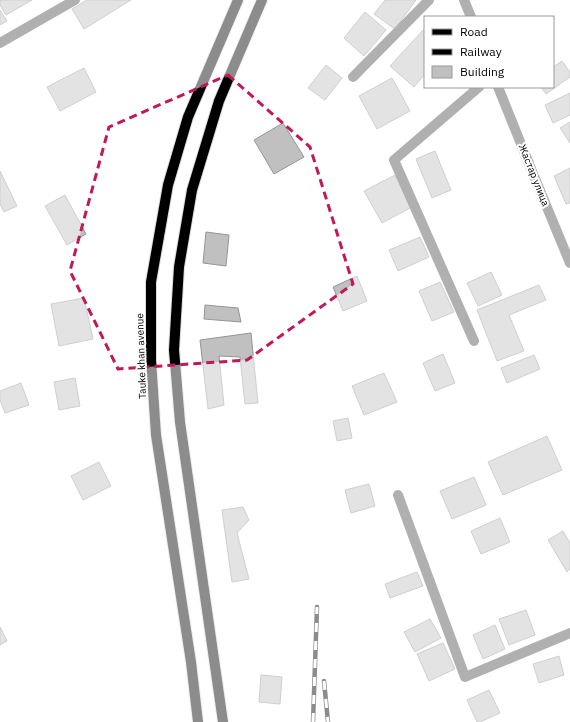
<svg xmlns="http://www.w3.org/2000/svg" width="570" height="722" viewBox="0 0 570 722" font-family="'IBM Plex Sans',sans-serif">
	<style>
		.building { fill: #c0c0c0; stroke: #959595 }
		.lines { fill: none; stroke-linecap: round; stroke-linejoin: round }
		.major-casing { stroke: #dbdbdb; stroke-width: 12 }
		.minor { stroke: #515151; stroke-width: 10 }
		.major { stroke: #000; stroke-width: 10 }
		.rail-casing { stroke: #000; stroke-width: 4.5 }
		.rail { stroke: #fff; stroke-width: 3; stroke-dasharray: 9; stroke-linecap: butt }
		.marked { fill: none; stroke: #c2185b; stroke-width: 3; stroke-dasharray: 8 5; stroke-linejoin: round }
		.labels { text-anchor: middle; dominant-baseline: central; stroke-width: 4; stroke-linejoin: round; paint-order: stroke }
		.street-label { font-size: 10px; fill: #000; stroke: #fff }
	</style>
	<rect width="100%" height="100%" fill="#fff"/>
	<g class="building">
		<path d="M0,0H32L6,15L0,5Z"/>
		<path d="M87,0H131L84,29L72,9Z"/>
		<path d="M385,0H416L395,29L374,14Z"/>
		<path d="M0,10L7,21L0,25Z"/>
		<path d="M365,12L386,30L364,56L344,38Z"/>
		<path d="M425,28V74L414,87L390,66Z"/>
		<path d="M562,61L570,72V77L546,94L541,87H553V67Z"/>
		<path d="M326,65L342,78L325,100L308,88Z"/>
		<path d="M84,68L96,92L60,111L47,87Z"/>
		<path d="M392,78L410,111L377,129L359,96Z"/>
		<path d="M570,93V115L553,123L545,105Z"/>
		<path d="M570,122V143L560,128Z"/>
		<path d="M283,123L304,157L274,174L254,140Z"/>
		<path d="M435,151L451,190L432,198L416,159Z"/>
		<path d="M570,168V203L566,204L554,176Z"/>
		<path d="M0,171L17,206L4,212L0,204Z"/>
		<path d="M395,175L412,207L382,223L364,191Z"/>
		<path d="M65,195L86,234L67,245L45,206Z"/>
		<path d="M206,232L229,235L226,266L203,263Z"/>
		<path d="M420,237L429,257L398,271L389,250Z"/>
		<path d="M491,272L502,295L478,306L467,283Z"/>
		<path d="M357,276L367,301L343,311L333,287Z"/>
		<path d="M440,282L454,312L432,321L419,291Z"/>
		<path d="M539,285L546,300L509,315L524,351L497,361L477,310Z"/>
		<path d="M84,298L93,339L59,346L51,304Z"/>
		<path d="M205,305L238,308L241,322L204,319Z"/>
		<path d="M251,333L258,403L245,404L240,357L219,356L224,405L208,409L200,340Z"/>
		<path d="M443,354L455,383L435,391L423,363Z"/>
		<path d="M534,355L540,369L507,383L501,368Z"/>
		<path d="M384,373L397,402L364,415L352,386Z"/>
		<path d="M75,378L80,406L59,410L54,382Z"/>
		<path d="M21,383L29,405L5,413L0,400V391Z"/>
		<path d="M348,418L352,438L337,441L333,421Z"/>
		<path d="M547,436L562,470L503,495L488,462Z"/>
		<path d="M99,462L111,486L83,500L71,476Z"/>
		<path d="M474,477L486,505L452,519L440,491Z"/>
		<path d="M369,484L375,506L351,513L345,490Z"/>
		<path d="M243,507L249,520L237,533L249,579L232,582L222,510Z"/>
		<path d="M500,518L510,542L481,554L471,531Z"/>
		<path d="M563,531L570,543V569L567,572L548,540Z"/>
		<path d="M417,572L423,586L390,598L385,584Z"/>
		<path d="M526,610L535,635L509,645L499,619Z"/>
		<path d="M430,619L441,638L415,652L404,632Z"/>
		<path d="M495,625L505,649L483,659L473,635Z"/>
		<path d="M0,627L7,641L0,645Z"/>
		<path d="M443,643L455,669L429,681L417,654Z"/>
		<path d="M559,656L564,675L539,683L533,664Z"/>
		<path d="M261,675L282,677L280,704L259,702Z"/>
		<path d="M489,690L500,713L480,722H477L467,700Z"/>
	</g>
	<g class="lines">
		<defs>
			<g id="major">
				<path d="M198,722L191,662L156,435L151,360V282L168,185L188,117L238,0"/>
				<path d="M223,722L180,422L174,350L179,267L192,190L219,101L262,0"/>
			</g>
		</defs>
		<use href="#major" class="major-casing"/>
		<g class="minor">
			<path d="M464,0L471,17"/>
			<path d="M0,43L75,0"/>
			<path d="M353,77L429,0"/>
			<path d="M498,87L534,176L570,263"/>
			<path d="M474,341L394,160L479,87"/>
			<path d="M398,495L465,677L570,633"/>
		</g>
		<use href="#major" class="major"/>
		<defs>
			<g id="rail">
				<path d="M324,681L328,722"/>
				<path d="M313,722L317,607"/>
			</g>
		</defs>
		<use href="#rail" class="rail-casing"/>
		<use href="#rail" class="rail"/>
	</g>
	<path d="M0 0H570V722H0ZM228,75L310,147L353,284L247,360L118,369L70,271L109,127Z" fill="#fff" fill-opacity=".55" fill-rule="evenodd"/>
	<path class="marked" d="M228,75L310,147L353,284L247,360L118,369L70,271L109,127Z"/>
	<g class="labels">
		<g class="street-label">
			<text transform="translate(534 175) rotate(68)">Жастар улица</text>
			<text transform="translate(141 356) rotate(-92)">Tauke khan avenue</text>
		</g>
	</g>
	<rect x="424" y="16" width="130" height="72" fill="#ffffff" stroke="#999999"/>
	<rect x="432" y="29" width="20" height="6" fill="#000000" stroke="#999999"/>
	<text x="460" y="36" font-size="12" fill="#000000">Road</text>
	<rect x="432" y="49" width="20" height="6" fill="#000000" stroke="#999999"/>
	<text x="460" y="56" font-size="12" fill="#000000">Railway</text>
	<rect x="432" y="66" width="20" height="12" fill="#c0c0c0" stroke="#999999"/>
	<text x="460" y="76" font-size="12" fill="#000000">Building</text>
</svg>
